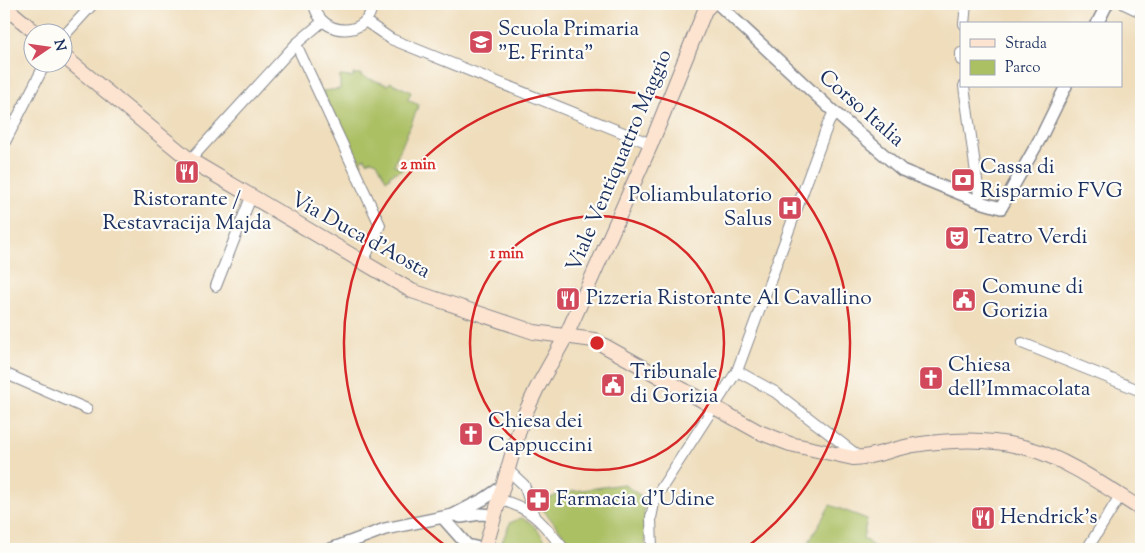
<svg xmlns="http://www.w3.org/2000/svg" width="1145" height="553" viewBox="0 0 1145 553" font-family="'Sorts Mill Goudy',serif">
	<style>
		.green { fill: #abbf63; stroke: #637760 }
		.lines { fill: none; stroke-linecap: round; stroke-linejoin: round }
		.minor-casing { stroke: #85868c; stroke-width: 12 }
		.tertiary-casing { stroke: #85868c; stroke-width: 14 }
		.secondary-casing { stroke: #85868c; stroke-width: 16 }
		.minor { stroke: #fff; stroke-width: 10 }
		.tertiary { stroke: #fff; stroke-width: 11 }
		.secondary { stroke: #fde4d0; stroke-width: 14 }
		.ring { fill: none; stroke: #d62828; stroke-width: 2.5 }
		.labels { text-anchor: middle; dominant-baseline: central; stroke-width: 4.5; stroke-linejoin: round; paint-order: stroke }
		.poi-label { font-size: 21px; fill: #1b2f5e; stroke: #fdfcf7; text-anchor: start }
		.street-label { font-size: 21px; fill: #1b2f5e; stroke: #fdfcf7 }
		.centre { fill: #d62828; stroke: #fdfcf7; stroke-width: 2.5 }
		.ring-label { font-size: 15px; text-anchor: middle; font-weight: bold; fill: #d62828; stroke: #fdfcf7; stroke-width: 4.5; stroke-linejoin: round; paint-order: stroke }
	</style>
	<rect width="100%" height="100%" fill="#fdfcf7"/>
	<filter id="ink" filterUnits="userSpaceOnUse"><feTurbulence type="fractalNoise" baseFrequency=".02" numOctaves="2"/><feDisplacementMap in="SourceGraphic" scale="10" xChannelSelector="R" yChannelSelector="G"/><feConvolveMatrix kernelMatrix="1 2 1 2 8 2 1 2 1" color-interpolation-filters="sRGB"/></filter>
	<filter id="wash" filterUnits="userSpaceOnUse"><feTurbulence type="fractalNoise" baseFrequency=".0096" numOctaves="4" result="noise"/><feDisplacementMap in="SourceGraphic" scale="20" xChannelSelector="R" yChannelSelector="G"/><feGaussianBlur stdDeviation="1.12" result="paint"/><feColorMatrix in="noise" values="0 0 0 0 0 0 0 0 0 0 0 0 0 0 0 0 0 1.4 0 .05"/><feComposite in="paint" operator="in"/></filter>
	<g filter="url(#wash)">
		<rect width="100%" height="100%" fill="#efddbb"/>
		<g class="green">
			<path d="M353,74H361V76L388,85L390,82L411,92L408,100L419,105L394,165L403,169L390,175V177L386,180L377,162L371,160L367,162L365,158L360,160L362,164L359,166L355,163L322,91L340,89V76L353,77Z"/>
			<path d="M623,484L646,499L644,510L646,549H575L540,506L549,502L548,499L561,493Z"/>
			<path d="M830,505L867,519L863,538L877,549H805Z"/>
			<path d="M520,518C533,519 544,540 552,549H499L510,523Z"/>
		</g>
	</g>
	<g filter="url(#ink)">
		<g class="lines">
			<defs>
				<g id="minor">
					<path d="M314,4C320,38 370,38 372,4"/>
					<path d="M1124,4L1141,12"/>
					<path d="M365,21L391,39L651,144"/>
					<path d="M964,24L966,4"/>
					<path d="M62,38L93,4"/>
					<path d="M296,44L380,225L363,262"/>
					<path d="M961,53V60"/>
					<path d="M964,86L980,202"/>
					<path d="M4,144L46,62"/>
					<path d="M190,160L296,44L322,22"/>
					<path d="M216,286L251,197"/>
					<path d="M1022,343L1141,391"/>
					<path d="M737,371L775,392L861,458"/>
					<path d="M4,373L87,409"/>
					<path d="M508,470L524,485L535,516"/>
					<path d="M500,500C533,508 543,524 564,549"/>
					<path d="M652,549L651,518L655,498L737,371L828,124L834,112"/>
					<path d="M1087,549L1120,496"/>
				</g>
				<g id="tertiary">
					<path d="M718,4L834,112L902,170L980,202L1001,208L1041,137L1066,86"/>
					<path d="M1097,24L1107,4"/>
					<path d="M455,515L461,517L480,514L496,515"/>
					<path d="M443,518L467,545L483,549"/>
					<path d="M331,549L385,529L453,515L484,499L503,486"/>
				</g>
				<g id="secondary">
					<path d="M4,6L35,32"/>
					<path d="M62,55L190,160L412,291L534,332L594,340L759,432L790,444L853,458C872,458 886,451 905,447C916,444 928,443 939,442C968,439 998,440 1027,448C1063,457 1109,489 1141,509"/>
					<path d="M485,549L522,420L537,388L566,336L651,144L705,10L711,4"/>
				</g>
			</defs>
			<use href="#minor" class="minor-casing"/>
			<use href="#tertiary" class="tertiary-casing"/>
			<use href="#secondary" class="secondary-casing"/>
			<use href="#minor" class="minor"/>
			<use href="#tertiary" class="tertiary"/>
			<use href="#secondary" class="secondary"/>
		</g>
	</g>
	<g class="ring">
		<circle cx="597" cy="343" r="127"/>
		<path d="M450 549A253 253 0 1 1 744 549"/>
	</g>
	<defs>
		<symbol id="school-square" viewBox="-11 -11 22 22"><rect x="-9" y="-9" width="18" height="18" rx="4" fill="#d1495b" stroke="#fdfcf7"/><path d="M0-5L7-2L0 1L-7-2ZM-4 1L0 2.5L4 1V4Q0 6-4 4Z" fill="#fff"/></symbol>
		<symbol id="restaurant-square" viewBox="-11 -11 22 22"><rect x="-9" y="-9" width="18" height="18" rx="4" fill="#d1495b" stroke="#fdfcf7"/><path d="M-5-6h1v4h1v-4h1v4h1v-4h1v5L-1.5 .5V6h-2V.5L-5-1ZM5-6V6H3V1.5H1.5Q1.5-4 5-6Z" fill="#fff"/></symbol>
		<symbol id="bank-square" viewBox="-11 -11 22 22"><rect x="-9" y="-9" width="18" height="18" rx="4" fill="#d1495b" stroke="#fdfcf7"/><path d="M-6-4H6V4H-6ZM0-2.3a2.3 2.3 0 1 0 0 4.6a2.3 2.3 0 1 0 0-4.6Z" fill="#fff"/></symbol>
		<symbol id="hospital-square" viewBox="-11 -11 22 22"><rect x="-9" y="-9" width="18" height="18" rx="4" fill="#d1495b" stroke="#fdfcf7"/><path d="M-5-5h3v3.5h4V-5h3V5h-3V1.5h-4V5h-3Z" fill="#fff"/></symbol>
		<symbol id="theatre-square" viewBox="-11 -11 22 22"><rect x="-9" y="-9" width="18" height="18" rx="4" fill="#d1495b" stroke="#fdfcf7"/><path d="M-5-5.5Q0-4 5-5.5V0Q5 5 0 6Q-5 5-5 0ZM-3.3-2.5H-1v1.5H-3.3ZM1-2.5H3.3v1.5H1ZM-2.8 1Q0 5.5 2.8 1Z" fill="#fff"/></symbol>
		<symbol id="civic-square" viewBox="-11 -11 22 22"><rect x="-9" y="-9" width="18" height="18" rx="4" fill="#d1495b" stroke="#fdfcf7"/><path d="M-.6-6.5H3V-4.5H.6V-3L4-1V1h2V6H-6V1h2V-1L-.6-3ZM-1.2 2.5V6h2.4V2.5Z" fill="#fff"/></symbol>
		<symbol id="church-square" viewBox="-11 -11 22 22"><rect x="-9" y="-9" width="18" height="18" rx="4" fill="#d1495b" stroke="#fdfcf7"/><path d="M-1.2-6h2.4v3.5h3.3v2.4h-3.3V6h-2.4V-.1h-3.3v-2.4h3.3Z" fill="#fff"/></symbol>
		<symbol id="pharmacy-square" viewBox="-11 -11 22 22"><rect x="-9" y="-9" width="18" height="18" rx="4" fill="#d1495b" stroke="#fdfcf7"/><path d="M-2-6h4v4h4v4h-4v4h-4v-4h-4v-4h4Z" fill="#fff"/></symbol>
	</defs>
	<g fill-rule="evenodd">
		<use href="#school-square" x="467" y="28" width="28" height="28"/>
		<use href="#restaurant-square" x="173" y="158" width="28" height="28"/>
		<use href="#bank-square" x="949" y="166" width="28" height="28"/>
		<use href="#hospital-square" x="776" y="194" width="28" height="28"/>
		<use href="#theatre-square" x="943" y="224" width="28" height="28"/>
		<use href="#restaurant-square" x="554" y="285" width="28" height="28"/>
		<use href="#civic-square" x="950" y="286" width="28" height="28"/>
		<use href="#church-square" x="917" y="364" width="28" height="28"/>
		<use href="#civic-square" x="599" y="371" width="28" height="28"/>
		<use href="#church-square" x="457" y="420" width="28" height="28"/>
		<use href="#pharmacy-square" x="524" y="486" width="28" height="28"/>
		<use href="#restaurant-square" x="969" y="504" width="28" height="28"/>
	</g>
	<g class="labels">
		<g class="poi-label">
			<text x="498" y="30">Scuola Primaria<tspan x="498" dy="24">"E. Frinta"</tspan></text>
			<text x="980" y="168">Cassa di<tspan x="980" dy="24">Risparmio FVG</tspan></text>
			<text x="772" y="196" text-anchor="end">Poliambulatorio<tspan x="772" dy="24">Salus</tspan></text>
			<text x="187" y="200" text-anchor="middle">Ristorante /<tspan x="187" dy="24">Restavracija Majda</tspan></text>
			<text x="974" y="238">Teatro Verdi</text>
			<text x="982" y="288">Comune di<tspan x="982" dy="24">Gorizia</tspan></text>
			<text x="586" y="299">Pizzeria Ristorante Al Cavallino</text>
			<text x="948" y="366">Chiesa<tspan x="948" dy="24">dell'Immacolata</tspan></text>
			<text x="630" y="373">Tribunale<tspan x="630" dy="24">di Gorizia</tspan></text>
			<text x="488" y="422">Chiesa dei<tspan x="488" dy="24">Cappuccini</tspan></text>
			<text x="556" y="500">Farmacia d'Udine</text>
			<text x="1000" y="518">Hendrick's</text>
		</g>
		<g class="street-label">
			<text transform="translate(861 109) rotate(41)">Corso Italia</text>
			<text transform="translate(620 161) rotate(-67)">Viale Ventiquattro Maggio</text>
			<text transform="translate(360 236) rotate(29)">Via Duca d'Aosta</text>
		</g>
	</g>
	<circle cx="597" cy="343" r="8" class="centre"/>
	<g class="ring-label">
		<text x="418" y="169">2 min</text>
		<text x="507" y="258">1 min</text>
	</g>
	<rect width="1145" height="553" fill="none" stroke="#fdfcf7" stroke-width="20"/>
	<rect x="960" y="22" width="162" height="65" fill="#fdfcf7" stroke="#a3aaba"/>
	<rect x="970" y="39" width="25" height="8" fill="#fde4d0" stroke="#a3aaba"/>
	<text x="1005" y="48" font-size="15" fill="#1b2f5e">Strada</text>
	<rect x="970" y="60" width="25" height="15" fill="#abbf63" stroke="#a3aaba"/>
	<text x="1005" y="72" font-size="15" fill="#1b2f5e">Parco</text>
	<g transform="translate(48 48) rotate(77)"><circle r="24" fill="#fdfcf7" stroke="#a3aaba"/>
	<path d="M0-4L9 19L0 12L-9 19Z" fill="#d1495b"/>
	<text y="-8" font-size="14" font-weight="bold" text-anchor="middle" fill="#1b2f5e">N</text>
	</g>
</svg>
